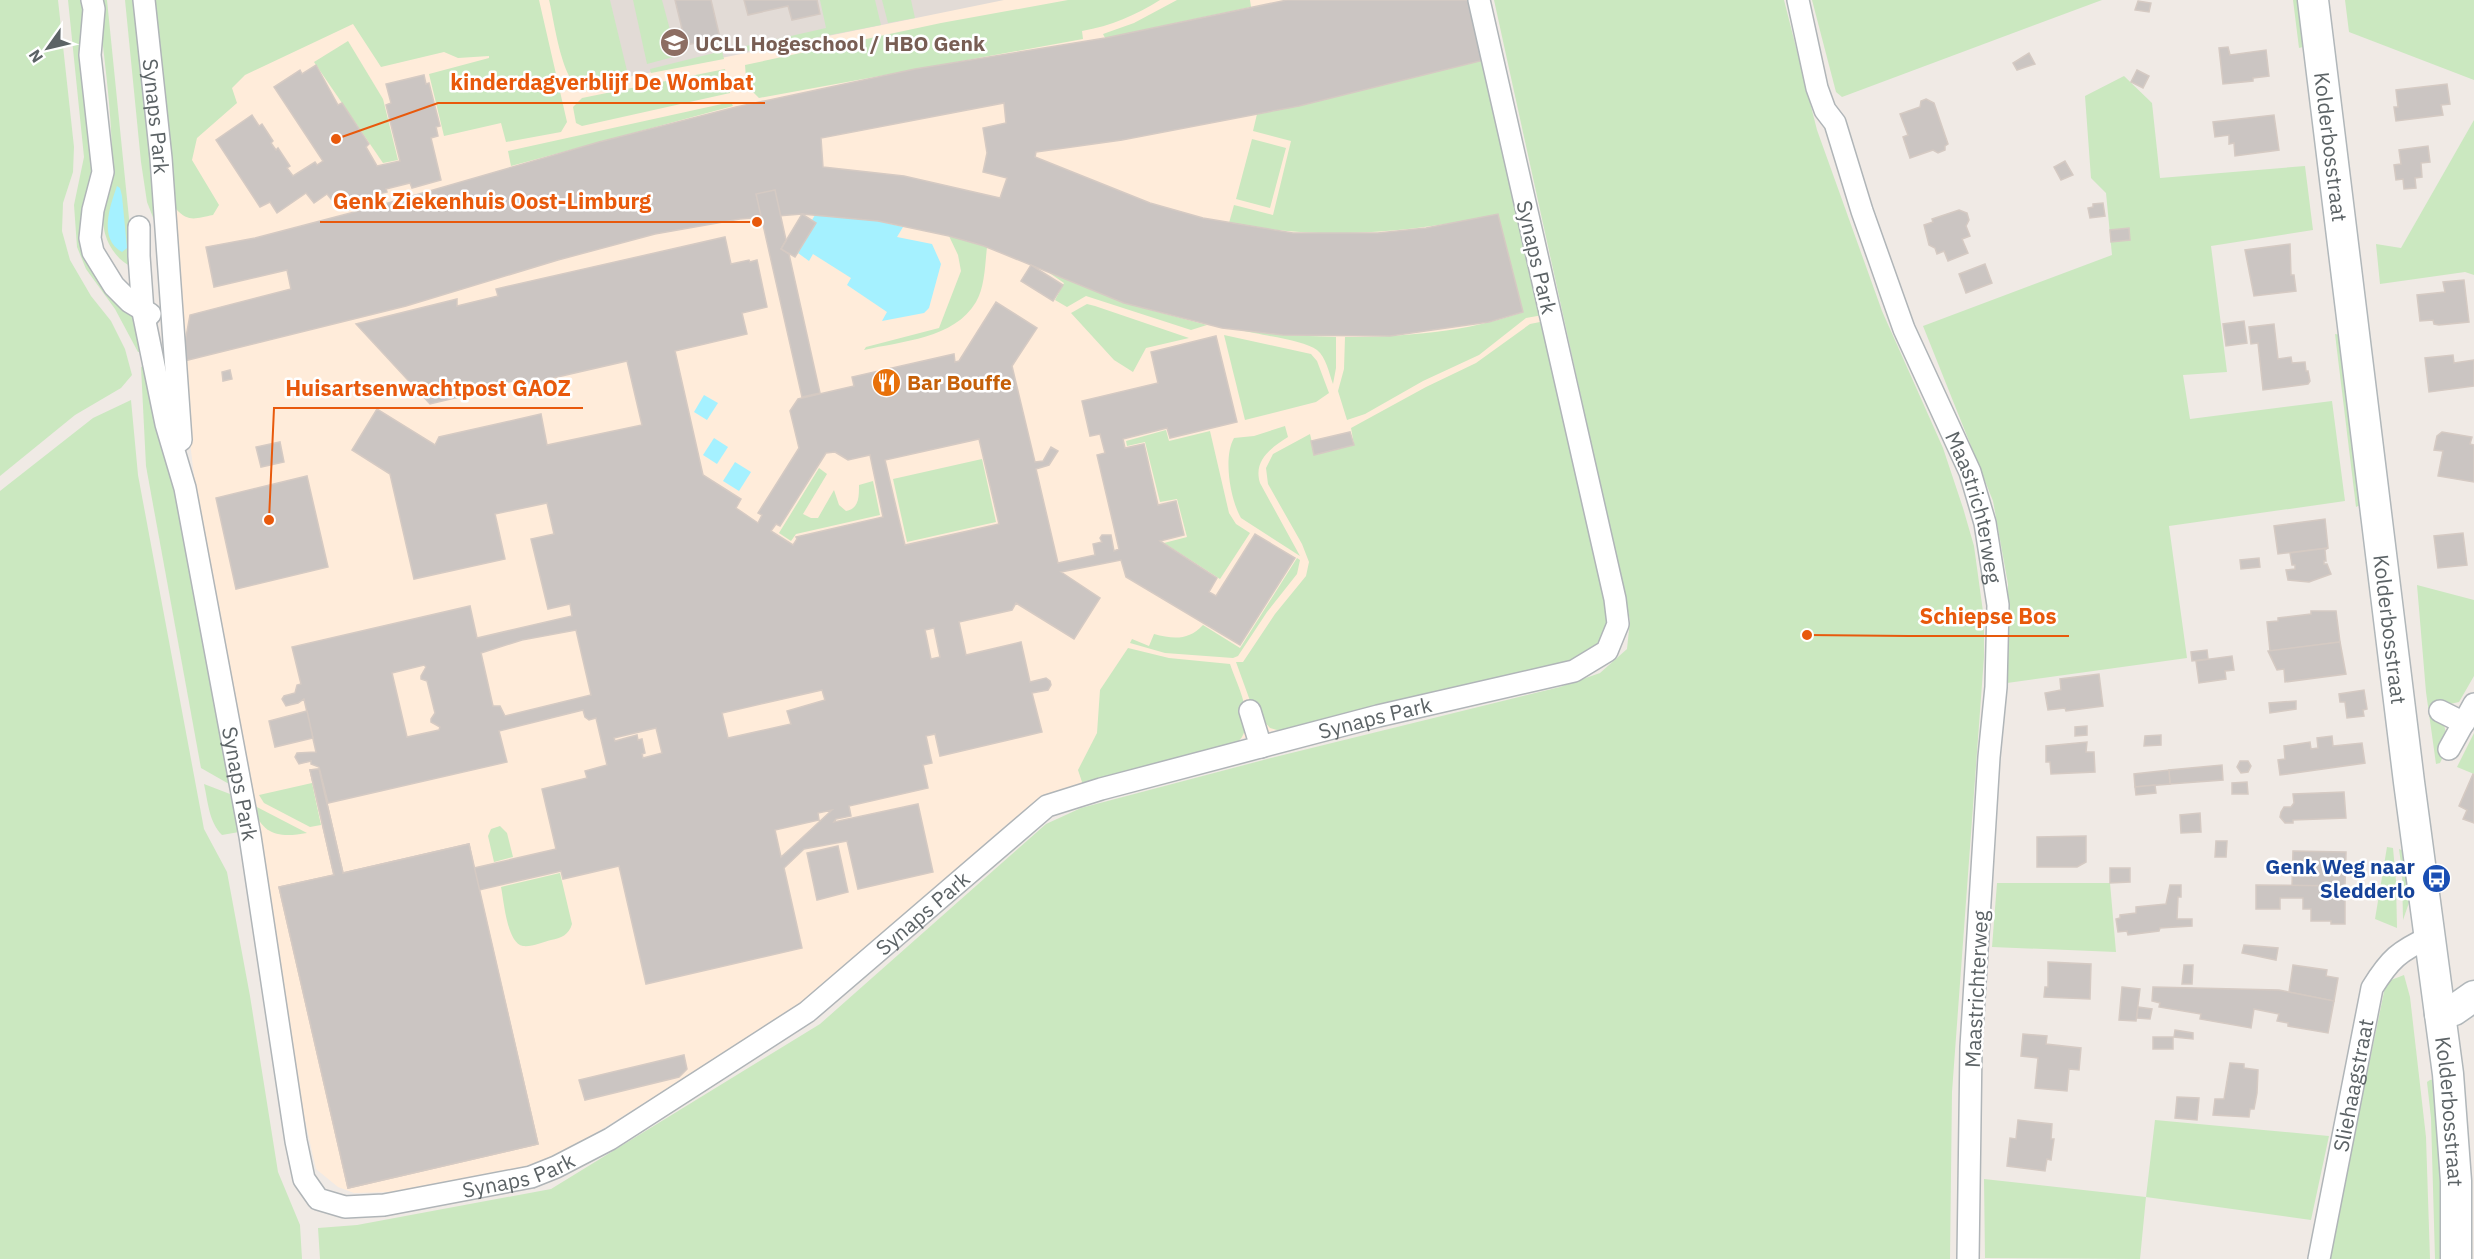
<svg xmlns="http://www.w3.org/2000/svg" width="2474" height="1259" viewBox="0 0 2474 1259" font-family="'IBM Plex Sans',sans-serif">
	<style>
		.commercial { fill: #ffecda }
		.education { fill: #e2dbd6 }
		.green { fill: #cbe8c0 }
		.water { fill: #a5f1ff }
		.building { fill: #cbc5c2; stroke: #d5cac3; stroke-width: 1.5; fill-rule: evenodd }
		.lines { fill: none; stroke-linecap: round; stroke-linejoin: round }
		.street-casing { stroke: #b0b5b8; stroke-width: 24 }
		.secondary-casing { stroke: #b1b7ba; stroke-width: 33 }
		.street { stroke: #fff; stroke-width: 21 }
		.secondary { stroke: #fff; stroke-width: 30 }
		.labels { text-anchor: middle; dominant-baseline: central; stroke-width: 5; stroke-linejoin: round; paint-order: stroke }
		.education-label { font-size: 21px; font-weight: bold; fill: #785e54; stroke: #fff; text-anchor: start }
		.street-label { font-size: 21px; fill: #5c6366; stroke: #fff }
		.food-label { font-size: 21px; font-weight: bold; fill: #c56008; stroke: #fff; text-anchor: start }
		.transit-label { font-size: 21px; font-weight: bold; fill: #164399; stroke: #fff; text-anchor: end }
		.leader { fill: none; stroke: #e8590c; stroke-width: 2 }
		.callout-dot { fill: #e8590c; stroke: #fff; stroke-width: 2 }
		.callout-label { font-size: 22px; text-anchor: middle; font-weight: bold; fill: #e8590c; stroke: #fff; stroke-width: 5; stroke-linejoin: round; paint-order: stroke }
	</style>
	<rect width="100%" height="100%" fill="#f0eae5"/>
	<path class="commercial" d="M154,0H1472L1547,332L1296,725L1236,740L1038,801L1005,826L806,1002L567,1151L536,1167L391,1192L354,1193L338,1187L316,1169L304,1116L266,880L196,492L184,393L176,209Z"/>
	<path class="education" d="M551,0H1004L584,86Z"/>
	<g class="green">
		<path d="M0,0H58L74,147L73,172L63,203L62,231L70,260L91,296L111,321L125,349L132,375L121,388L75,415L0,476Z"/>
		<path d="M68,0H86L93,169L81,222L85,245L132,311L145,352H138L115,309L86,269L77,247L74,205L84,157Z"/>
		<path d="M98,0H107L134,268C119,262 107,246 104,229C100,206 112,185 112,161C112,108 103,53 98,0Z"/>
		<path d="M125,0H135L158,219L154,220L147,202L141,162Z"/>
		<path d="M154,0H539L567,122L561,132L506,142L501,123L444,136L429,74L489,58V56L458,58L444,52L381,67L353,24L245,75L232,88L237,103L197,138L192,160L219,205L213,215C196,218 189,223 176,209Z"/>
		<path d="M549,0H610L629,79C615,82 597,89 583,88C562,87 554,18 549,0Z"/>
		<path d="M633,0H662L677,56L647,64Z"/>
		<path d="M820,0H875L881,25L748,51L746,46L826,28Z"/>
		<path d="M882,0H911L915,18L888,23Z"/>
		<path d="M1068,0H1160C1136,15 1111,26 1082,31L1083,39L759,98L752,91H747L745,65L941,23Z"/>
		<path d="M1177,0H1250L1251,7L1105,38L1103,34L1134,23Z"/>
		<path d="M1468,0H1472L1543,315L1526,318L1479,355L1423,381L1365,414L1347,420L1338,391L1344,369L1345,337C1403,337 1468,332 1523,312L1498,215C1401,233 1328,241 1229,223L1234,205L1273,215L1291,141L1253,131L1257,114L1484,59Z"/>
		<path d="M1494,0H1784L1817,130L1882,311L1943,448L1963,508L1974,546L1984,619V657L1952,1092L1950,1259H320L318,1228L357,1225L551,1189L820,1024L1046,824L1081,808L1271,758L1560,687L1600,673L1627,649L1630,620Z"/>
		<path d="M1812,0H2102L1842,97L1836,92Z"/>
		<path d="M2293,0H2302L2307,41L2303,47L2299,48Z"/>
		<path d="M2345,0H2474V80L2349,32Z"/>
		<path d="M348,41L383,99L398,160L383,163L314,62Z"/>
		<path d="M722,51L724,59L651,73L650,69Z"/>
		<path d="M725,69L730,93L582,126L576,123L573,107L582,98Z"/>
		<path d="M2124,76L2152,103L2160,178L2305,166L2313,230L2211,246L2227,372L2183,375L2190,419L2332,401L2345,501L2169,526L2187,658L2007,683L2008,584L1993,501L1923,326L2112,255L2106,193L2091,178L2085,96Z"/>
		<path d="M731,102L733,106L511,166L508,151Z"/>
		<path d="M2474,120V275L2465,272L2380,284L2376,244L2401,248Z"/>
		<path d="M1252,139L1286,148L1270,208L1236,199Z"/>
		<path d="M949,236L987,247C985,264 985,287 976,302C954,339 902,341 864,350L866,347L939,328L961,271L958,255Z"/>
		<path d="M1048,272L1124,303L1207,325L1191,330L1086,296L1067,307L1055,300L1064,283Z"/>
		<path d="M1087,304L1095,306L1189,338L1146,348L1133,372L1114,360L1071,313Z"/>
		<path d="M1545,321L1608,599C1608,633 1608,636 1581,658L1291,734L1270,728L1253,709L1236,662H1243L1275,614L1306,576L1309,562L1302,544L1268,484L1266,468L1273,454L1310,434L1315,455L1354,445L1351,428L1426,387L1476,363L1530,324Z"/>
		<path d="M1240,330L1283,335L1336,337V368L1333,384C1329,373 1326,357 1317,350C1304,340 1259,335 1240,330Z"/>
		<path d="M2335,334L2341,335L2360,505L2356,507Z"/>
		<path d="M1224,335L1311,354L1317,361L1329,393L1316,402L1245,420Z"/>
		<path d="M148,363L168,457L229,784L201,768L146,466L141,367Z"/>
		<path d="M131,400L138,475L204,829L227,872L250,996L278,1172L300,1225L302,1259H0V491L93,418Z"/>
		<path d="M1285,426L1288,437C1271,448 1253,460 1260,483L1300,556L1241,518C1230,499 1223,457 1234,438L1254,436Z"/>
		<path d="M1166,430L1169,441L1210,431L1229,513L1236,524L1250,533L1220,579L1164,543L1187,537L1177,499L1160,502L1145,442L1127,446L1126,441Z"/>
		<path d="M982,459L996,522L907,542L893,479Z"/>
		<path d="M819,468L827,474L803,514L811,518H818L834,490L839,505L846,511C859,509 859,497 859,485L873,481L880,515L796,534L791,541L779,533Z"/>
		<path d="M1297,558L1300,560L1297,574L1267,612L1238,656L1233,658L1165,653L1130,643L1132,639L1149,646L1154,634C1173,639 1188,641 1203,625L1240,648Z"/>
		<path d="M2417,585L2474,600V676L2459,702L2450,704L2438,701C2442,727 2454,737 2440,763L2436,764L2426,692Z"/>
		<path d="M1128,648L1169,658L1230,664C1237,685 1254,715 1242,737C1239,742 1232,746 1227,749L1083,785L1078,770L1097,733L1100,690Z"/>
		<path d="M2474,733V774L2457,767Z"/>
		<path d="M312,783L321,825L310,827L264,803L259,795Z"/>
		<path d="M204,784L230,794L239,832L222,835C209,822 208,802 204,784Z"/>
		<path d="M253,805L307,833C280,838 261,836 253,805Z"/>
		<path d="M500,826L507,833L513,857L494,862L488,836L491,829Z"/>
		<path d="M2387,847L2393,848L2396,881L2397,928L2375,919Z"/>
		<path d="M2399,849L2408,853L2412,894L2403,920L2402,871Z"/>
		<path d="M560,873L572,924C569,935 561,938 551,940C543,942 532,947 523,946C507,944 504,901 501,887Z"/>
		<path d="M1997,883H2110L2116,952L1992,947Z"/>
		<path d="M2404,975L2410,997L2426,1137L2430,1259H2329L2385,987L2391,980Z"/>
		<path d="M2436,1079L2447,1259H2435L2431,1118L2427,1082L2430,1080Z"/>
		<path d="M2155,1120L2329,1136L2311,1220L2146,1197L2140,1259L1985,1258L1984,1179L2146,1197Z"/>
	</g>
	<g class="water">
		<path d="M117,186L120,188L122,196L127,248L122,252C98,239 110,206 117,186Z"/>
		<path d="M815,215L878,221L903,227L897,237L932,244L941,264L929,308L924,313L882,321L887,312L847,285L851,278L813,254L809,261L798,253L816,223L812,220Z"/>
		<path d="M704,395L718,403L707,420L694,412Z"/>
		<path d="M714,438L728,447L717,464L703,455Z"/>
		<path d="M735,462L751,472L739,491L723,481Z"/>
	</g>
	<g class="building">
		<path d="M675,0H711L720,38L686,45Z"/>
		<path d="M744,0H817L820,14L792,20L788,6L748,15Z"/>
		<path d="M1287,0H1468L1484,60L1299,106L1122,140L1036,152L1035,157L1150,203L1203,218L1293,233H1378L1426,228L1498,214L1523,312L1489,322L1390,336L1283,335L1222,328L1124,303L984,246L949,236L878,221L802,214L740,219L655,234L558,260L406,306L184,361L183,353L190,315L291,289L287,270L214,287L206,247L255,238L381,205L599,142L736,107L915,69L1105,38ZM1004,103L1006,123L983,128L987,153L983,172L1007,178L1000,198L904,176L823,167L821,138Z"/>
		<path d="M2138,1L2151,3L2149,12L2135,10Z"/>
		<path d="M2228,47L2230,55L2266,50L2269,76L2253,78V81L2223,84L2219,48Z"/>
		<path d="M2029,53L2035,64L2017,70L2013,63Z"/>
		<path d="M316,65L338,105L342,103L369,144L366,147L377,166L400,161L386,105L391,103L386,84L424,75L426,84L429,83L440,126L436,127L438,136L431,138L441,180L412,188L410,183L386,189L387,192L335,204L327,194L314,203L306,193L277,213L270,202L260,207L216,140L252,115L259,126L262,124L273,141L271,143L276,150L278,148L290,166L287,168L293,176L315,162L317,165L323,161L274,87L300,70L302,74Z"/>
		<path d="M2137,70L2149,76L2143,88L2131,82Z"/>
		<path d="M2447,84L2450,104L2441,105L2443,115L2396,121L2394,107H2398L2396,90Z"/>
		<path d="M1926,99L1934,103L1948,144L1945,146V150L1938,153L1933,150L1910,158L1903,137L1908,135L1900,114L1920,107L1921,101Z"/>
		<path d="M2274,115L2279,150L2235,156L2234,143L2229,144V135L2215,137L2213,122Z"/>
		<path d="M2428,146L2430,162L2421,163L2422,177L2415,178L2416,188L2404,189L2403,179L2396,180L2394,165L2401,164L2399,150Z"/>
		<path d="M2065,161L2073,175L2061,180L2054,167Z"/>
		<path d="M775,190L786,240L781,249L789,254L820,393L802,397L756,194Z"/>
		<path d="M2103,203L2105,216L2090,218L2088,208L2093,207V204Z"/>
		<path d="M1959,210L1967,213L1969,220L1966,226L1970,236L1962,239L1968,253L1948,261L1944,251L1937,254L1935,248L1929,245L1924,225L1933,222L1932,219Z"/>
		<path d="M802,214L816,223L795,257L781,249Z"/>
		<path d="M2129,228L2130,240L2111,242L2110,230Z"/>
		<path d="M725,237L731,264L749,260L750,262L757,260L767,307L742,313L747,334L675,351L703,475L741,499L736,508L758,523L762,515L758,513L799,448L790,411L798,399L854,386L852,377L954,354L955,362L959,361L996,302L1037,328L1012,366L1035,462L1043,461L1051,447L1058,451L1049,465L1036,469L1058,563L1095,555L1093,544L1102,542L1100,538L1102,535H1111L1114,551L1119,549L1097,455L1105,453L1100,434L1090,436L1082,401L1158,383L1151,352L1216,336L1237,422L1170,438L1167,428L1123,439L1125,448L1144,444L1158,505L1176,501L1184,535L1160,541L1217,578L1209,592L1216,596L1255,534L1295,558L1240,645L1126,577L1121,560L1061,572L1100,598L1074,639L1016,603L1012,610L959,622L966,655L1021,642L1030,682L1046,678L1050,681L1051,685L1048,690L1032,693L1042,732L940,756L935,734L926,736L932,763L923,765L928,788L849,806L851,816L836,819L834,822L918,804L933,872L858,889L847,841L804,849L784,868L802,948L646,984L619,866L563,879L561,871L479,890L538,1144L348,1188L279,887L334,875L310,770L319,769L343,873L469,844L474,868L556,849L542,789L587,778L585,771L607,765L596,718L589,720L585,717L583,710L499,731L507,762L328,803L319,767L311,764V761L299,764L295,757L297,753L316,752L304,699L298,703L286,706L282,699L284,696L295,693L297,685L301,684L292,647L470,606L477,638L572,616L570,604L548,609L531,539L554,534L547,503L495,514L505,559L414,579L390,474L352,450L377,409L435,445L439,437L541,414L547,445L642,425L627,361L518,386L517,380L472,391V394L430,404L356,324L457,299V306L498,296L496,289ZM979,439L999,524L905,545L885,460ZM835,452L848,460L870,455L883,517L796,537L797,539L793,545L771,531L776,524L780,526L826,453ZM934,628L940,657L931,659L925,630ZM576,630L591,695L505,716L500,706H493L481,653L522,640ZM424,665L426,667L421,676V679L427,681L435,713L431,719V722L440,727L439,730L407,737L392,673ZM822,690L825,700L787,711L791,724L728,738L722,713ZM656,728L662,753L643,758L642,754L645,753L642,739L638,740L637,735L615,741L614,738ZM832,810L791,848L781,857L775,830L819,820L818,813Z"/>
		<path d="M2290,244L2291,275H2294L2296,291L2254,296L2245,250Z"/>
		<path d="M1985,264L1992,283L1966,293L1959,274Z"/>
		<path d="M1031,265L1063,285L1053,301L1021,281Z"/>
		<path d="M2464,280L2469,322L2439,325L2434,324L2433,320L2420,321L2417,295L2445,292L2443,282Z"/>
		<path d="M2244,321L2247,343L2226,346L2223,324Z"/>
		<path d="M2274,324L2278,359L2291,357L2292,363L2305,362L2306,371H2308L2310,381L2308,384L2263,390L2258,343L2251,344L2249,327Z"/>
		<path d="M2453,355L2454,363L2474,360V386L2429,392L2425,358Z"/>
		<path d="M230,370L232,379L223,381L222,372Z"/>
		<path d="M1350,432L1354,445L1314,455L1311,441Z"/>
		<path d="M2442,432L2472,437L2470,444L2474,445V482L2438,476L2443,451L2434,450L2437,436Z"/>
		<path d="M280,442L284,462L261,467L256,447Z"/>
		<path d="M307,476L328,567L236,589L216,498Z"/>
		<path d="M2325,519L2328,548L2278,554L2274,526Z"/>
		<path d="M2463,533L2467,565L2438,568L2434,536Z"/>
		<path d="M2328,548L2325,550L2326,561H2324V564H2327L2331,574L2309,582L2288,580L2286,570L2295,569V565H2292L2290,553Z"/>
		<path d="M2259,558L2260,567L2241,569L2240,560Z"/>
		<path d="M2311,611H2336L2340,642L2270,651L2267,622L2278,621V618L2311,614Z"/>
		<path d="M2340,642L2346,674L2285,682L2284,669L2277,670L2268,651Z"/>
		<path d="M2207,650L2208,659L2192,661L2191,652Z"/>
		<path d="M2232,656L2234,670L2225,671L2226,679L2199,683L2196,661Z"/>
		<path d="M2099,674L2103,706L2066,711L2065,708L2048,710L2045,693L2061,690L2060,679Z"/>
		<path d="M2364,690L2367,709L2363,710L2364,716L2347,718L2345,702H2340L2339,694Z"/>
		<path d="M2296,701V709L2270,713L2269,703Z"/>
		<path d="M307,711L313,738L275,747L269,721Z"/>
		<path d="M2087,726V735L2075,736V727Z"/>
		<path d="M2161,735V745L2144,746L2145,736Z"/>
		<path d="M2332,736L2333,746L2362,743L2365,763L2280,775L2278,760L2285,759L2284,746L2310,742L2311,749L2318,748L2317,738Z"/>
		<path d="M2087,742L2086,752H2094L2095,772L2051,774L2050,762H2046V746Z"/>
		<path d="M2240,761H2248L2251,766L2248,772L2241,773L2237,767Z"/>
		<path d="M2222,765L2223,780L2170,784L2169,770Z"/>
		<path d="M319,769L343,873L469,844L538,1144L348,1188L279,887L334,875L310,770Z"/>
		<path d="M2169,770L2170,784L2135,787L2134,774Z"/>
		<path d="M2473,774L2474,775V823L2463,819L2467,810L2459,806Z"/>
		<path d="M2247,782L2248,794H2232V783Z"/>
		<path d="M2155,785L2156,793L2136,795L2135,787Z"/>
		<path d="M2344,792L2346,818L2293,820V823H2285L2280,817L2281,812L2284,807H2291L2294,803L2293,794Z"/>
		<path d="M2200,813L2201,832L2181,833L2180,815Z"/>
		<path d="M2086,836V862L2077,867H2037V837Z"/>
		<path d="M2216,841H2227L2226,857H2215Z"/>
		<path d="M838,846L848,892L817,900L807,853Z"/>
		<path d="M2293,851L2346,852L2345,886H2292Z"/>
		<path d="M2110,868H2130V882L2110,883Z"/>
		<path d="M2170,885H2181V897H2178L2177,919H2192V926L2160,928L2159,931L2128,935L2127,931L2118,932L2116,919L2120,918V915L2136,913V907L2166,904Z"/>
		<path d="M2256,885L2345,886V924H2331V921H2311V909H2303V898H2280V909H2256Z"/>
		<path d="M2244,945L2278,948L2276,960L2242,953Z"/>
		<path d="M2048,962L2091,964L2090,999L2044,997L2045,987H2048Z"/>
		<path d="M2184,965H2193L2192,984H2182Z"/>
		<path d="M2293,965L2327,970L2326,976L2338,978L2334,1001L2289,992Z"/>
		<path d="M2122,987L2140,989L2136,1021L2119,1020Z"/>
		<path d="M2153,987L2279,990L2334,1001L2328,1033L2288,1026V1023L2277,1021L2279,1014L2254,1009L2251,1028L2200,1019L2201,1014L2159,1007L2160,1003L2152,1001Z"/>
		<path d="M2138,1007L2152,1009L2150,1019L2137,1018Z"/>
		<path d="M2175,1030L2193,1033V1039L2174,1037Z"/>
		<path d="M2023,1034L2047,1036L2046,1044L2081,1048L2079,1070L2069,1069L2067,1091L2035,1088L2038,1058L2021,1056Z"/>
		<rect x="2153" y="1037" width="20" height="12"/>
		<path d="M684,1055L687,1069L679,1077L585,1100L579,1080Z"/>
		<path d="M2230,1063L2244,1064V1068L2258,1070L2257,1093L2254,1109H2250L2249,1117L2213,1115L2215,1099H2224Z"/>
		<path d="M2177,1097L2199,1098L2197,1120L2175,1118Z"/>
		<path d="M2018,1120L2052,1124L2051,1139H2054L2051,1160L2047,1159L2045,1171L2007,1166L2010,1138L2016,1139Z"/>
	</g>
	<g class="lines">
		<defs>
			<g id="street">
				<path d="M92,0L94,9L90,55L103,172L93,210L90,238L93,252L114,286L130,302L150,314"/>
				<path id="s1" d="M144,0L161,158L181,440"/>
				<path id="s2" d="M1798,0L1817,88L1825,110L1835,123L1862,211L1904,329L1970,472L1985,523L1998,605L1996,687L1989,757L1971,1047L1968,1259"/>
				<path id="s3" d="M139,227V256L143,312L166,424L185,488L250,836L296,1141L304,1179L318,1199L345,1207L384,1205L531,1177L556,1167L610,1139L807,1012L1047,806L1101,789L1378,716L1574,671L1607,651L1618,624L1615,599L1479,0"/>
				<path d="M1250,711L1261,747"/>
				<path d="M2440,711L2464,723"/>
				<path d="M2449,749L2474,704"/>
				<path id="s4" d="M2319,1259L2372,988C2390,959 2399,951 2430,937"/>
			</g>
			<g id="secondary">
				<path id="s5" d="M2313,0L2409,782L2448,1074L2456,1181V1259"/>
				<path d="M2440,1014L2454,1010L2474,996"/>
			</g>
		</defs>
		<use href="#street" class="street-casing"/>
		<use href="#secondary" class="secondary-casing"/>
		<use href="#street" class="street"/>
		<use href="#secondary" class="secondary"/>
	</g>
	<defs>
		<symbol id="school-disc" viewBox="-11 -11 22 22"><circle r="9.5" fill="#8d6e63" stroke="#fff"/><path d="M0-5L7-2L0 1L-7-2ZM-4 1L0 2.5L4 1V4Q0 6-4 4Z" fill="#fff"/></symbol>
		<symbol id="restaurant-disc" viewBox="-11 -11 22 22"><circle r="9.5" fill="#e8710a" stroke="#fff"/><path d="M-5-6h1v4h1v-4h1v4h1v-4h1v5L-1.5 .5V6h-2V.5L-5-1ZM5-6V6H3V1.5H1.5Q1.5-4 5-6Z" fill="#fff"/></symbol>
		<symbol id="bus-disc" viewBox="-11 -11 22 22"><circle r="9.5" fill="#1a4fb4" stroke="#fff"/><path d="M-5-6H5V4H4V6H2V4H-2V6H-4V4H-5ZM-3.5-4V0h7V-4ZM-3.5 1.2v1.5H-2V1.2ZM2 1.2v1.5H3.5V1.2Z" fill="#fff"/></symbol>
	</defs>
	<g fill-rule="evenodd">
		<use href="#school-disc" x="658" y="26" width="33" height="33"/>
		<use href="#restaurant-disc" x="870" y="366" width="33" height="33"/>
		<use href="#bus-disc" x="2420" y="862" width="33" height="33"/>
	</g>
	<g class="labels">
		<g class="education-label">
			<text x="695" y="43">UCLL Hogeschool / HBO Genk</text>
		</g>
		<g class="street-label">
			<text stroke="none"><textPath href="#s1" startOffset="117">Synaps Park</textPath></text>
			<text stroke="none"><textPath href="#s5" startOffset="148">Kolderbosstraat</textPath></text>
			<text transform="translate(1537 257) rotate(77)">Synaps Park</text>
			<text stroke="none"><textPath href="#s2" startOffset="540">Maastrichterweg</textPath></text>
			<text stroke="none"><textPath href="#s5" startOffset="634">Kolderbosstraat</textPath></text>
			<text stroke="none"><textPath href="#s3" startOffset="2187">Synaps Park</textPath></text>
			<text stroke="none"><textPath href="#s3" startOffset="567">Synaps Park</textPath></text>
			<text stroke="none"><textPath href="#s3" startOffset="1683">Synaps Park</textPath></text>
			<text transform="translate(1976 989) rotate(-87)">Maastrichterweg</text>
			<text stroke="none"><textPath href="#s4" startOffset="177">Sliehaagstraat</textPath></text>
			<text stroke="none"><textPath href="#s5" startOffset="1120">Kolderbosstraat</textPath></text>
			<text stroke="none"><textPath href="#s3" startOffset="1197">Synaps Park</textPath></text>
		</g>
		<g class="food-label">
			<text x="907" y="382">Bar Bouffe</text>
		</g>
		<g class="transit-label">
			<text x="2415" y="866">Genk Weg naar<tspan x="2415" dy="24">Sledderlo</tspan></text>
		</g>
	</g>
	<path class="leader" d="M336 139L438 103H765M757 222L663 222H320M269 520L274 408H583M1807 635L1908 636H2069"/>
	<g class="callout-dot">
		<circle cx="336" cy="139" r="6"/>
		<circle cx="757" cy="222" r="6"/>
		<circle cx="269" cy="520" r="6"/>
		<circle cx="1807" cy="635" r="6"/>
	</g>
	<g class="callout-label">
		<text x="602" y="90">kinderdagverblijf De Wombat</text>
		<text x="492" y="209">Genk Ziekenhuis Oost-Limburg</text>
		<text x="428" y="396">Huisartsenwachtpost GAOZ</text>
		<text x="1988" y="624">Schiepse Bos</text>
	</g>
	<g transform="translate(48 48) rotate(236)" stroke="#ffffff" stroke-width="4.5" paint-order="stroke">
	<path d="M0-4.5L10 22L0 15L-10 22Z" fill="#5c6366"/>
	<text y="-9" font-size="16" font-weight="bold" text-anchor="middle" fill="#5c6366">N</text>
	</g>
</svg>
